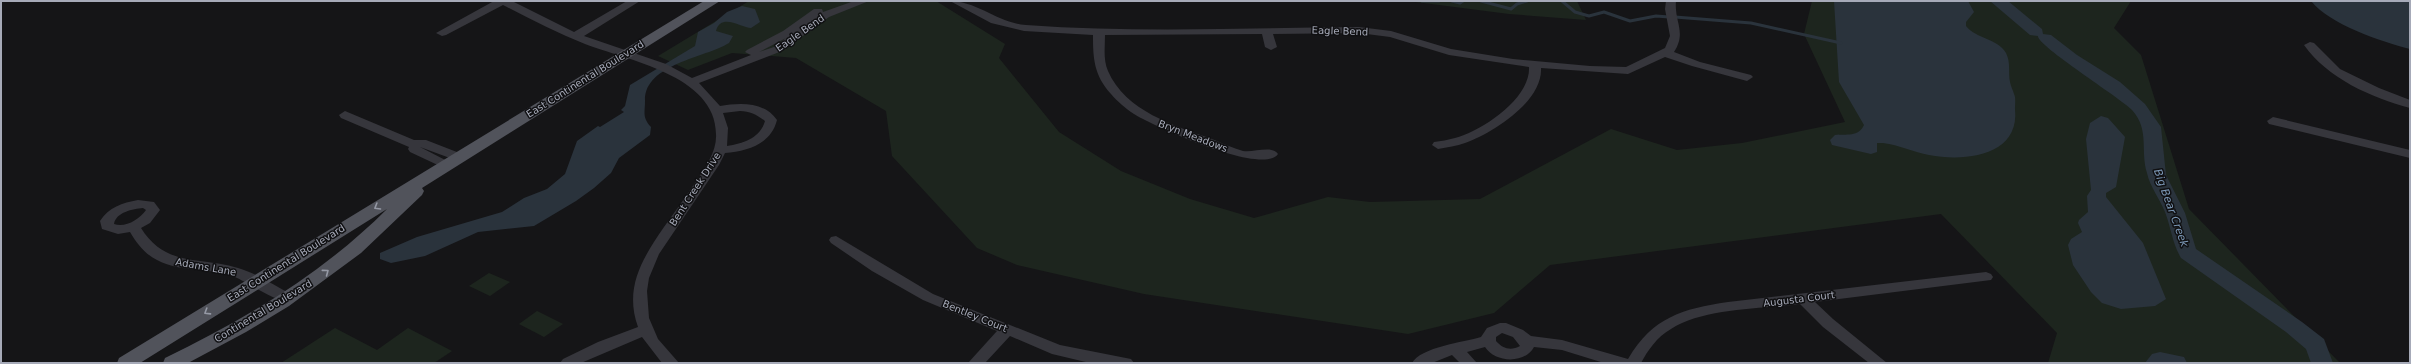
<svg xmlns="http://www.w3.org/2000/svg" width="2411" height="364" viewBox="0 0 2411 364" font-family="'DejaVu Sans',sans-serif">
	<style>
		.green { fill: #1d251e }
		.water { fill: #2a333c }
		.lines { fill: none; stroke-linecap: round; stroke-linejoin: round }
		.stream { stroke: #2a333c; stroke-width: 3 }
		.river { fill: #2a333c; fill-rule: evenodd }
		.minor { fill: #36363c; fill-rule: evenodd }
		.major { fill: #51535b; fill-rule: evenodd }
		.oneway { stroke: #9599a5 }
		.labels { text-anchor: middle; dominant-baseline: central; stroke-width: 3; stroke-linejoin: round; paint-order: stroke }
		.street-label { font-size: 10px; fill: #a6aab8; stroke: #101012 }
		.water-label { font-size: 11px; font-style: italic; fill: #7b97b5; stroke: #101012 }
	</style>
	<rect width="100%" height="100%" fill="#151517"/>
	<g class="green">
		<path d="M749,1H936L1005,44L999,58L1059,132L1121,171L1190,199L1254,218L1328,197L1370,202L1480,199L1611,129L1677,150L1742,143L1845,122L1804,34L1812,1H2131L2114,28L2141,55L2189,209L2340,363H2048L2057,333L1941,214L1550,265L1494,313L1408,334L1144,294L1017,265L977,248L892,156L886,111L796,58L732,53L688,70L658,56Z"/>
		<path d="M1408,1H1577L1586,20L1509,14Z"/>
		<path d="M489,273L510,282L490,296L469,286Z"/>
		<path d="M537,311L563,324L544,337L519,324Z"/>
		<path d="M335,328L377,350L408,328L452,351L434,363H281Z"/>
	</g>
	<g class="water">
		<path d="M1834,1H1968L1974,12L1966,22V26C1976,39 1997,38 2006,53C2011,63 2008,72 2010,82C2011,87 2013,90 2014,94C2016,98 2015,104 2015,109C2020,156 1965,162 1929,155C1914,152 1899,145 1883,143H1877V152L1871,154L1832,145L1830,140L1835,135C1846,134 1859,137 1864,125L1839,82Z"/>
		<path d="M2311,1H2410V49C2380,41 2331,25 2311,1Z"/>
		<path d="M742,6L755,9L760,22L751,28C742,28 721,12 716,31L733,36L729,43C705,58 644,64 645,101C645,113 642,117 651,127L650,135L619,158L611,173L594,188L576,201L534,226L478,232L425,256L391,263L380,259V253L417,237L502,212L524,198L547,189L565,174L577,141L598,126L600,127L624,112L621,110L625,106L630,85L695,46L698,32L714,23L727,12Z"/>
		<path d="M2101,116L2108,118L2125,137L2116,187L2106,193V197L2143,243L2166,299L2155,306L2121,309L2102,303L2091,292L2073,265L2068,245L2071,239L2082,232L2078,223L2079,220L2088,212L2087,196L2091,190L2086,139L2090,123Z"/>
	</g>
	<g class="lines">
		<g class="stream">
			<path d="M1422,1H1439"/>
			<path d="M1452,1L1460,3L1463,1"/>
			<path d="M1481,1L1511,9L1517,4L1527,1"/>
			<path d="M1562,1L1575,12L1589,16L1604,12L1630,21L1656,16L1669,17"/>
			<path d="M1675,17L1751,23L1841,43"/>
		</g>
		<g class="river">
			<path d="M1990,1H2008L2042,29L2043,34L2051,35L2077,55L2120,82L2145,104L2161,127L2166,175L2185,213L2196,249L2302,322L2324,339L2333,363H2311L2306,349L2286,332L2181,258C2172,243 2171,227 2165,212C2160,199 2150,187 2147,173C2140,150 2150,130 2132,110C2119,97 2036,45 2038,36L2030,35Z"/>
			<path d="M2160,352L2184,357L2187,363H2145L2152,354Z"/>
		</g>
		<g class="minor">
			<path d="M494,1H512L574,32L627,1H640L584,36L666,64L692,78L751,55L745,52L747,50L783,31L814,9H822L823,12L854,1H869L829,17L782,51L699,83L720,106C739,103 764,101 777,120C771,144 748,151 725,153L719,165L659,254L649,278L647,291L649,318L658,339L679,363H662L642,337L581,363H560L563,359L598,342L638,327C624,288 642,259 664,227C675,212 686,196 697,180C706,166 717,151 716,134C716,75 626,60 585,44C557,33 530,19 503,5L446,35L442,36L436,33ZM786,38L774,47L759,52ZM740,111C750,111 757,115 765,121C760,138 744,143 727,146L728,128L723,113Z"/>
			<path d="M950,1C977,1 998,23 1026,25C1137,33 1248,28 1359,27L1391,31L1451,49L1513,59L1590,66L1626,67L1665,48L1670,36L1665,9L1666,1H1676C1674,22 1687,32 1674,52L1700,62L1751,75L1753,77L1747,81L1692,66L1665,57L1628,74L1541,68C1543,101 1493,133 1465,143C1457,146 1447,147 1438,149L1432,145L1434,142C1441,141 1448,140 1455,138C1482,131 1531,98 1529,67L1449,55L1390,37L1359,33L1273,34L1277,47L1271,50L1265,47L1262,34L1105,35C1105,47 1103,60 1108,71C1125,111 1175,126 1212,139C1222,143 1233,148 1243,151C1253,153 1272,145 1278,154C1263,176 1153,126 1134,114C1126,109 1117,101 1111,94C1094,75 1093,59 1093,35L1024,31L991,23Z"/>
			<path d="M2310,42L2314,43L2340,69L2379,88L2410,100V108C2372,98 2327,78 2304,45Z"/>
			<path d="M345,111L414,140H426L462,154L464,157L458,161L420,147L453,164L447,168L442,167L410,152L408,149L409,147L341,118L339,115Z"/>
			<path d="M2273,117L2410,150V158L2269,124L2267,121Z"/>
			<path d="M138,200L154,202L160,210L150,223L141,228C166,268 200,256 238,268C258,274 275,286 293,295L295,298L293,301C279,305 249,283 235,277C210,267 181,273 157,260C145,254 137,244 130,232L118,234L102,229L100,221C109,207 122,203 138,200ZM143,208L146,210C139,220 125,228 114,224C116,212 133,209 143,208Z"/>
			<path d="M836,236L933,294L1060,345L1131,359L1134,363H1090L1052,354L1010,336L985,363H968L997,331L923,300L872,271L831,243L829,240L831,237Z"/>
			<path d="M1986,272L1991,274L1993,277L1991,280L1815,302L1833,319L1887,363H1869L1823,327L1800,304C1761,309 1704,308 1671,329C1657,337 1648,350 1641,363H1604L1562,350L1534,347C1525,364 1495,363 1485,347L1467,352L1477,363H1460L1452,355L1432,363H1412C1421,347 1464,342 1481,337L1487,328L1500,323H1506L1523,330L1531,336L1562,340L1628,359C1653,317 1682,309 1728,302ZM1502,333L1513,337L1520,346C1511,351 1503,349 1496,341V337Z"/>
		</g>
		<path class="major" d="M704,1H720L422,188L424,191L422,195L361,253L289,306L246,332L188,363H163L165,358C246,319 323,273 387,209L140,363H117L119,358Z"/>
	</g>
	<defs><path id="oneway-chevron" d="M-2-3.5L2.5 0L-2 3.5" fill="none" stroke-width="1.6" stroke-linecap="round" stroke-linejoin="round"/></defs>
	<g class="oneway">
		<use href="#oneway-chevron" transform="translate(377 207) rotate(149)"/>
		<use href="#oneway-chevron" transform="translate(326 272) rotate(-37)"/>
		<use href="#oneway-chevron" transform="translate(207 312) rotate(148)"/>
	</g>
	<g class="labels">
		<g class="street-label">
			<text transform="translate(1340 31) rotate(2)">Eagle Bend</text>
			<text transform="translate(800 33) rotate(-35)">Eagle Bend</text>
			<text transform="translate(585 79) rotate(-32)">East Continental Boulevard</text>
			<text transform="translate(1193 136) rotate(21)">Bryn Meadows</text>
			<text transform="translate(695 189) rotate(-57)">Bent Creek Drive</text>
			<text transform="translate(286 263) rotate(-32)">East Continental Boulevard</text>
			<text transform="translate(206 267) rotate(10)">Adams Lane</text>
			<text transform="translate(1799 299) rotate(-7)">Augusta Court</text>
			<text transform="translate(263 311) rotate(-31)">Continental Boulevard</text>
			<text transform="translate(975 316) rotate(22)">Bentley Court</text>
		</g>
		<g class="water-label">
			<text transform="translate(2171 208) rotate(70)">Big Bear Creek</text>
		</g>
	</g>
	<rect width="2411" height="364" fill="none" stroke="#a6aab8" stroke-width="4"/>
</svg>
